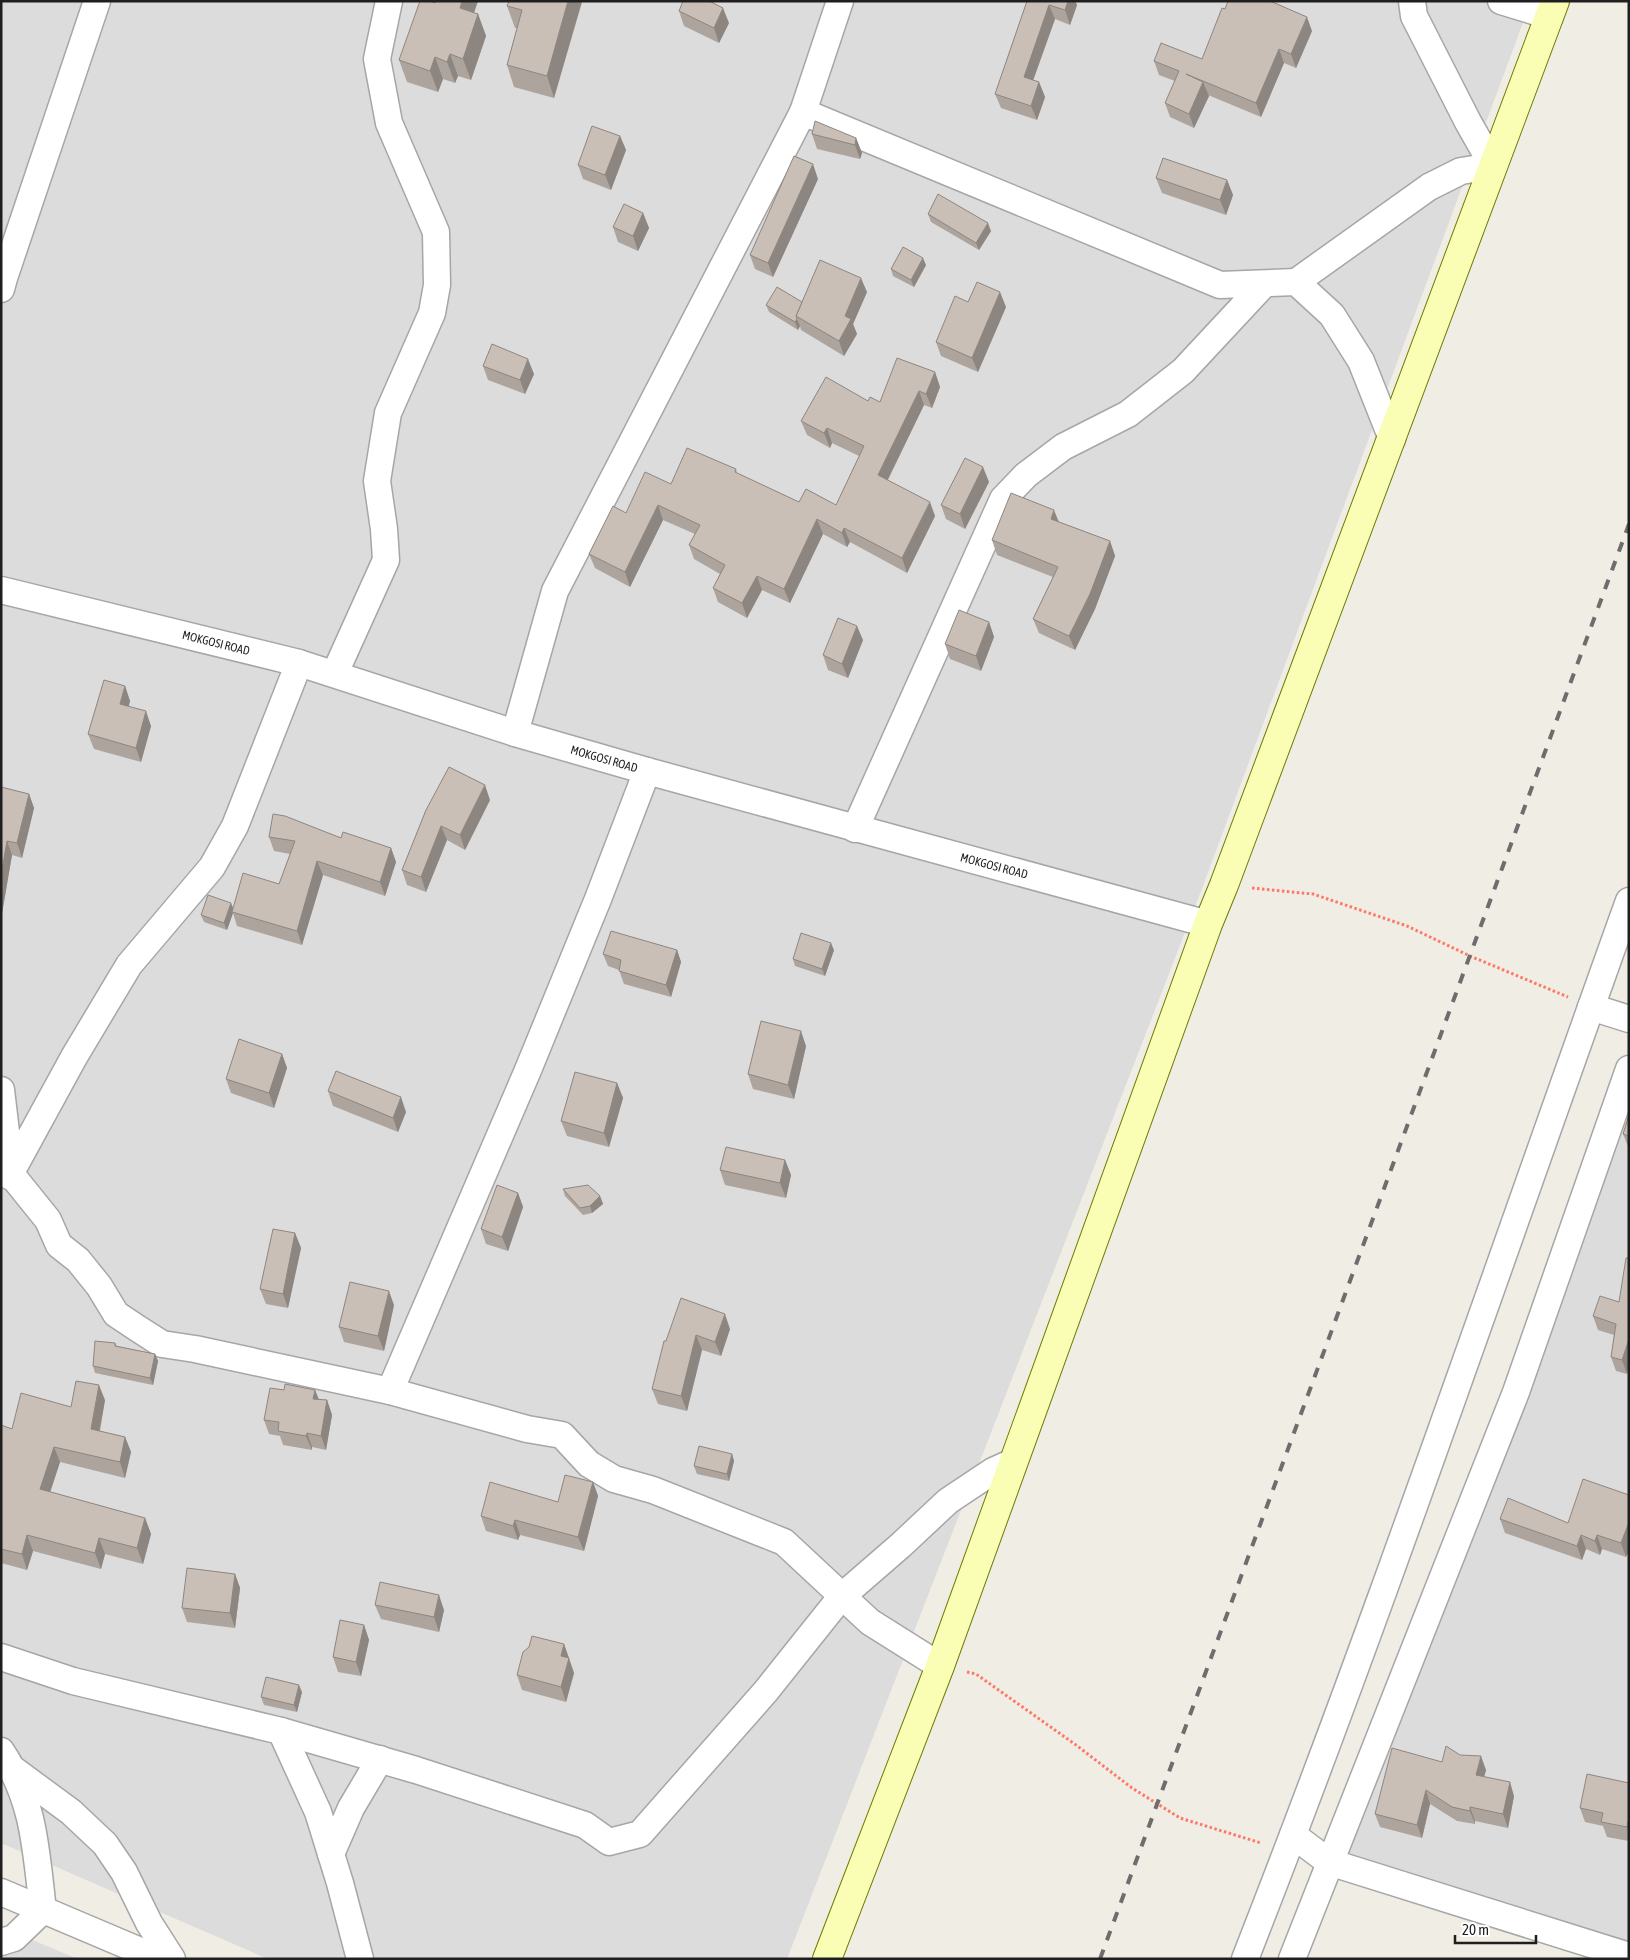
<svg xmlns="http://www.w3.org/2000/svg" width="1630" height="1960" viewBox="0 0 1630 1960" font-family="'Asap Condensed',sans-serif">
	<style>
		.residential { fill: #dddcdc }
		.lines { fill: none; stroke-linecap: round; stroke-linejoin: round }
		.street-casing { stroke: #a6a6a6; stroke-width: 29 }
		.secondary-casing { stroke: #6d7c00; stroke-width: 30 }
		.path { stroke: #ff7867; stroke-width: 3; stroke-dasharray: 2.5 2.5; stroke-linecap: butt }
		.street { stroke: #fff; stroke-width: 26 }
		.secondary { stroke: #fafeb5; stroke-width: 28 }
		.rail { stroke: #6d6d6d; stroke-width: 4; stroke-dasharray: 10 10; stroke-linecap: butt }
		.wall { fill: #ada49d }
		.shaded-wall { fill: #8d8680 }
		.building { fill: #c9bfb7; stroke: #8d8680 }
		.labels { text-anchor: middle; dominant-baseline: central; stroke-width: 4.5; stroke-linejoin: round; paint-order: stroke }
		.street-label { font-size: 12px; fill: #1f1f1f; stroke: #fff }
	</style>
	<rect width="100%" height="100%" fill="#f0ede4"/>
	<g class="residential">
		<path d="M1,1H1531L1203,886L787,1959H268L1,1843Z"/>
		<path d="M1629,1069V1956L1329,1862Z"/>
		<path d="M1,1927L78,1959H1Z"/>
	</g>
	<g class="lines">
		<defs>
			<g id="street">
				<path d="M1501,1L1550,16"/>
				<path d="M803,112L1220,285L1296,282L1332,315L1361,361L1392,439"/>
				<path d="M1296,282L1429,187L1461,171L1493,166L1468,122L1414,16L1412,1"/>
				<path d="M1,289L4,278L97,1"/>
				<path d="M1,590L299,663L515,733L647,771L1208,924"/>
				<path d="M335,673L386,560L384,529L377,481L388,413L432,313L437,285L436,232L389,123L377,59L389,1"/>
				<path d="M515,733L555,591L803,112L840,1"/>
				<path d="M855,829L1003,499L1026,475L1063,447L1128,414L1183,371L1264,284"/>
				<path d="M1591,1007L1629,1019"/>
				<path d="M1,1090L11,1174L48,1220L59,1245L78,1260L99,1286L116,1314L137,1328L162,1344L195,1349L390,1391L527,1429L562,1435L589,1464L614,1479L653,1490L784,1542L870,1622L940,1666"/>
				<path d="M9,1176L74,1057L129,965L212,867L235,826L299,663"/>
				<path d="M390,1391L528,1070L598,899L647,771"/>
				<path d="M1,1657L73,1681L281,1731L416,1770L585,1825L609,1842L640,1834L766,1691L841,1597L901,1545L948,1501L993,1471L1013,1462"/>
				<path d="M281,1731L318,1812L340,1883L360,1959"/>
				<path d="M1,1751C35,1801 36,1853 43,1910L14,1938L1,1942"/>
				<path d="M14,1770L71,1812L105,1844L124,1872L149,1923L172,1959"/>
				<path d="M1293,1835L1329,1862L1629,1956"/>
				<path d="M331,1854L351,1808L380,1759"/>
				<path d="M1,1892L159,1959"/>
				<path d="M1245,1959C1382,1610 1502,1254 1629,901"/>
				<path d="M1292,1959L1516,1392L1629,1069"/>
			</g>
			<path id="secondary" d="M827,1959L940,1666L1208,924L1224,885L1555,1"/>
		</defs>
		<use href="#street" class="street-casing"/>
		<use href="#secondary" class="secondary-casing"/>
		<g class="path">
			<path d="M1252,888L1313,894L1407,926L1470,956L1568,997"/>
			<path d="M967,1672L976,1674L1076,1745L1132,1788L1180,1818L1261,1843"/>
		</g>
		<use href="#street" class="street"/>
		<use href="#secondary" class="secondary"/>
		<path class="rail" d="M1100,1959L1629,524"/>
	</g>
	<g class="wall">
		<path d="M435,1H478L474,13L478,14L486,36L471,80L458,76L455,83L443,79L438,92L407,82L399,60Z"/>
		<path d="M509,1H581L554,98L514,87L507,65L517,28H515L507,6Z"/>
		<path d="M1027,1H1075L1077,5L1070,25L1055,19L1033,80L1039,82L1045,97L1037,120L1001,108L995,94Z"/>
		<path d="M1225,9L1312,31L1296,68L1284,63L1261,117L1208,95L1209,96L1194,128L1170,117L1165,103L1175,81L1159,75L1154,61L1202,59Z"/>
		<path d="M679,11L729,23L719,43L684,26Z"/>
		<path d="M812,134L856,138L862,153L860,159L817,149Z"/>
		<path d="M620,136L626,150L611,190L583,179L578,165Z"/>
		<path d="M1156,178L1227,180L1233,195L1226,215L1162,193Z"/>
		<path d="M818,179L773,277L755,269L750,255Z"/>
		<path d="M643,213L649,228L638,251L618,242L613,227Z"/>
		<path d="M928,214L991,231L979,250L931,222Z"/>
		<path d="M926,265L914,287L893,276L891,269Z"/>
		<path d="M867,292L853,324L857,334L844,356L801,330L800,326L798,330L769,312L766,305L802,302Z"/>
		<path d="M968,302L1006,307L978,372L941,356L936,342Z"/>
		<path d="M483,366L534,374L525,394L488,380Z"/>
		<path d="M935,372L940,387L932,408L924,405L888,480L935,516L907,573L850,542L847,547L823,534L790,603L762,590L747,618L718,602L713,588L720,574L694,559L689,545L695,534L663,520L630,587L595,568L589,554L626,513L671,484L736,469L737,473L799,502L836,505L859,456L832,443L830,448L807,435L801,421L868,401L880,402Z"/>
		<path d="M989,482L965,529L946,519L941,505Z"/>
		<path d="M1059,522L1110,541L1115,556L1095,609L1075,650L1039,633L1033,619L1053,577L997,555L992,540Z"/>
		<path d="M989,622L994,637L981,671L950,659L945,644Z"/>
		<path d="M863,640L848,678L828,670L823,655Z"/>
		<path d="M125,686L130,701L129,706L151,726L141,762L94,749L88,734Z"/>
		<path d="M1,787L29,794L34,808L22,858L12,855L1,919Z"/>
		<path d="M490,800L465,850L447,840L426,892L407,885L402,870L426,810Z"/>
		<path d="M269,837L341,838L391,848L396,862L385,896L323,875L302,945L237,926L233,913L227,930L204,922L201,915L233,909L279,884L290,854L274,851Z"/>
		<path d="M677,950L681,962L671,997L624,984L619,970L608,966L603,954Z"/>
		<path d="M834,950L825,976L795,966L793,959Z"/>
		<path d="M806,1046L794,1099L753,1089L748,1074Z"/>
		<path d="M282,1054L287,1068L274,1108L231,1093L226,1079Z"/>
		<path d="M617,1083L623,1098L609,1147L567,1136L561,1121Z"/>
		<path d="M328,1091L406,1112L398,1132L333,1106Z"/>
		<path d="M1629,1115V1149L1623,1134Z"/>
		<path d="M785,1160L791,1175L786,1198L725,1185L720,1170Z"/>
		<path d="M563,1189L600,1196L603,1204L592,1213L583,1215L565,1196Z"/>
		<path d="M518,1193L523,1207L508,1251L486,1244L481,1229Z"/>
		<path d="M295,1233L301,1248L288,1308L266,1304L260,1289Z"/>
		<path d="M1619,1302L1627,1374L1616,1371L1611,1357L1614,1335L1598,1330L1593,1316Z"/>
		<path d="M394,1305L384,1351L344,1342L339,1327Z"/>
		<path d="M730,1329L721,1356L702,1350L687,1411L658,1404L652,1389L666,1341Z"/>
		<path d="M115,1343L117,1346L155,1354L158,1361L153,1385L95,1373L93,1366Z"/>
		<path d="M284,1390H315L319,1399L327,1400L332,1415L326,1450L312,1447V1450L283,1445L280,1436L269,1434L264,1420Z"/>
		<path d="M105,1400L100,1431L125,1437L131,1452L125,1478L60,1462L50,1492L145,1518L151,1534L143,1564L105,1554L101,1569L33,1551L27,1570L1,1563V1425L12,1429L71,1407Z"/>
		<path d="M732,1454L734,1461L729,1481L697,1474L694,1466Z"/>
		<path d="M593,1482L598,1496L584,1551L520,1535L518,1540L486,1531L481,1516L558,1502Z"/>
		<path d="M1629,1495V1551L1626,1557L1602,1549L1600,1555L1586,1549L1582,1560L1505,1533L1500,1519L1568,1523Z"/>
		<path d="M235,1574L240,1588L235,1628L187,1622L182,1608Z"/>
		<path d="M375,1605L444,1610L439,1632L381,1619Z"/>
		<path d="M364,1625L369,1640L361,1676L338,1672L333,1657Z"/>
		<path d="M564,1644L574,1673L566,1702L522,1690L517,1675Z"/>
		<path d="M302,1692L297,1712L264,1705L261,1697Z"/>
		<path d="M1442,1762L1486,1770L1484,1777L1514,1796L1508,1828L1475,1821V1824L1457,1821L1430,1804L1422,1838L1380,1827L1375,1814Z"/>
		<path d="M1629,1783V1841L1607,1837L1603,1826L1585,1822L1580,1808Z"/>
	</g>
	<g class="shaded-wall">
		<path d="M462,1H478L468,29L460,8Z"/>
		<path d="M568,1H581L582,2L554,98L547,76Z"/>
		<path d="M1068,1H1075L1077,5L1070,25L1065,10Z"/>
		<path d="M1049,5L1055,19L1029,92L1024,77Z"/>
		<path d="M723,8L729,23L719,43L714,28Z"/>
		<path d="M478,14L486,36L471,80L463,59Z"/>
		<path d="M1307,17L1312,31L1296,68L1291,54Z"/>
		<path d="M1279,49L1284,63L1261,117L1256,103Z"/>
		<path d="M450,54L458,76L455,83L447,62Z"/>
		<path d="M435,57L443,79L438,92L430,71Z"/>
		<path d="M1039,82L1045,97L1037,120L1031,106Z"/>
		<path d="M1203,82L1209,96L1194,128L1189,114Z"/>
		<path d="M620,136L626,150L611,190L605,175Z"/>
		<path d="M856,138L862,153L860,159L855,145Z"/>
		<path d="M813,164L818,179L773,277L768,263Z"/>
		<path d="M1227,180L1233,195L1226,215L1220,200Z"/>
		<path d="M643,213L649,228L638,251L633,236Z"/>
		<path d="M988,223L991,231L979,250L976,243Z"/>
		<path d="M923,258L926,265L914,287L911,280Z"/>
		<path d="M861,278L867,292L853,324L857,334L844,356L839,341L845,316Z"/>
		<path d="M1000,292L1006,307L978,372L972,358Z"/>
		<path d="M797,319L800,326L798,330L795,322Z"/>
		<path d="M528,359L534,374L525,394L520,380Z"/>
		<path d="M935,372L940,387L932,408L926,394Z"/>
		<path d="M919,391L924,405L883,489L878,475Z"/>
		<path d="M827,428L832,443L830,448L824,433Z"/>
		<path d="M983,467L989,482L965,529L960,514Z"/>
		<path d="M930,502L935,516L907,573L902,558Z"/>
		<path d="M658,505L663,520L630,587L625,572Z"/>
		<path d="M1054,510L1060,525L1051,519Z"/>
		<path d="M817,519L823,534L790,603L784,589Z"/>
		<path d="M844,528L850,542L847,547L842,533Z"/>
		<path d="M1110,541L1115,556L1095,609L1075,650L1069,636Z"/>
		<path d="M757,576L762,590L747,618L742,603Z"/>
		<path d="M989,622L994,637L981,671L976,656Z"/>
		<path d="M857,626L863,640L848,678L842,664Z"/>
		<path d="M125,686L130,701L125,718L120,704Z"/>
		<path d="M146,711L151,726L141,762L136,748Z"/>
		<path d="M485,785L490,800L465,850L460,835Z"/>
		<path d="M29,794L34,808L22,858L17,843Z"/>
		<path d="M441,826L447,840L426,892L421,877Z"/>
		<path d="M7,841L12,855L1,919V875Z"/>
		<path d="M391,848L396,862L385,896L380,882Z"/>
		<path d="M317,861L323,875L302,945L297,931Z"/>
		<path d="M231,903L234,910L232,912L233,913L227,930L224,923Z"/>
		<path d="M831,943L834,950L825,976L822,969Z"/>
		<path d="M677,950L681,962L671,997L666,985Z"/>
		<path d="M801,1031L806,1046L794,1099L788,1085Z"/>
		<path d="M282,1054L287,1068L274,1108L269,1093Z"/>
		<path d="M617,1083L623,1098L609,1147L604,1133Z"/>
		<path d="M401,1097L406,1112L398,1132L393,1118Z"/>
		<path d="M785,1160L791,1175L786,1198L780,1183Z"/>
		<path d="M518,1193L523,1207L508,1251L502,1237Z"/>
		<path d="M600,1196L603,1204L592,1213L590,1206Z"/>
		<path d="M295,1233L301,1248L288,1308L283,1294Z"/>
		<path d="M389,1291L394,1305L384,1351L378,1336Z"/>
		<path d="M725,1314L730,1329L721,1356L715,1342Z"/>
		<path d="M696,1335L702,1350L687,1411L681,1396Z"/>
		<path d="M1629,1339V1367L1627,1374L1622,1360Z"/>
		<path d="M155,1354L158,1361L153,1385L150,1378Z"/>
		<path d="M99,1385L105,1400L97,1444L91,1429Z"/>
		<path d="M315,1390L320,1404L313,1399Z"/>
		<path d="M327,1400L332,1415L326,1450L321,1436Z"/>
		<path d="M307,1433L312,1447V1450L306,1436Z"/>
		<path d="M125,1437L131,1452L125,1478L120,1462Z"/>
		<path d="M54,1447L60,1462L46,1505L40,1489Z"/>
		<path d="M732,1454L734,1461L729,1481L727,1474Z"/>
		<path d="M593,1482L598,1496L584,1551L578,1537Z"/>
		<path d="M145,1518L151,1534L143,1564L137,1548Z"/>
		<path d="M515,1520L520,1535L518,1540L513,1526Z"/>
		<path d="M1629,1522V1551L1626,1557L1621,1543Z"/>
		<path d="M27,1535L33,1551L27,1570L22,1554Z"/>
		<path d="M1581,1535L1586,1549L1582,1560L1577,1546Z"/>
		<path d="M1597,1535L1602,1549L1600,1555L1595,1541Z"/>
		<path d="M99,1538L105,1554L101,1569L95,1553Z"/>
		<path d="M235,1574L240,1588L235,1628L230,1613Z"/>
		<path d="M439,1595L444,1610L439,1632L434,1617Z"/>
		<path d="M364,1625L369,1640L361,1676L356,1662Z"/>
		<path d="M564,1644L574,1673L566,1702L561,1687V1656Z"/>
		<path d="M299,1685L302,1692L297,1712L294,1705Z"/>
		<path d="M1481,1756L1486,1770L1481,1788L1476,1775Z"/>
		<path d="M1510,1782L1514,1796L1508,1828L1503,1814Z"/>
		<path d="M1426,1790L1430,1804L1422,1838L1417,1825Z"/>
		<path d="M1470,1807L1475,1821V1824L1470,1811Z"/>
		<path d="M1629,1817V1833L1627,1827Z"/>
	</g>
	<g class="building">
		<path d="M420,1H429L435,3V1H462L460,8L478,14L463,59L450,54L447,62L435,57L430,71L399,60Z"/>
		<path d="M509,1H568L547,76L507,65L522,10L507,6Z"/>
		<path d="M683,1H709L723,8L714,28L679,11Z"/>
		<path d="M1027,1H1068L1065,10L1049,5L1024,77L1039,82L1031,106L995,94Z"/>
		<path d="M1228,1H1270L1307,17L1291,54L1279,49L1256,103L1186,74L1203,82L1189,114L1165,103L1179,71L1154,61L1161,43L1202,59L1222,8L1225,9Z"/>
		<path d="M815,121L856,138L855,145L812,134Z"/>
		<path d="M592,126L620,136L605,175L578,165Z"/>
		<path d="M794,156L813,164L768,263L750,255Z"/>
		<path d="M1163,158L1227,180L1220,200L1156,178Z"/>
		<path d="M938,194L988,223L976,243L928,214Z"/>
		<path d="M624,204L643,213L633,236L613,227Z"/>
		<path d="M903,247L923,258L911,280L891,269Z"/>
		<path d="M820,260L861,278L845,316L851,319L839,341L796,316Z"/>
		<path d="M977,282L1000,292L972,358L936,342L955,296L968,302Z"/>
		<path d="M777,287L802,302L796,316L797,319L795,322L766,305Z"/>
		<path d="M492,344L528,359L520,380L483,366Z"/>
		<path d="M897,358L935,372L926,394L919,391L878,475L930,502L902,558L844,528L842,533L817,519L784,589L757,576L742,603L713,588L725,565L689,545L700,525L658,505L625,572L589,554L613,506L626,513L645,472L671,484L687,448L736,469L735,472L799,502L806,489L836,505L864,446L827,428L824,433L801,421L826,377L868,401L870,397L880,402Z"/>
		<path d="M965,458L983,467L960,514L941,505Z"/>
		<path d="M1011,493L1054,510L1051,519L1110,541L1090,594L1069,636L1033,619L1058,567L992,540Z"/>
		<path d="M959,610L989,622L976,656L945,644Z"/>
		<path d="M838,618L857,626L842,664L823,655Z"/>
		<path d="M104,680L125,686L120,704L146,711L136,748L88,734Z"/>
		<path d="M449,767L485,785L460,835L441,826L421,877L402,870L426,810Z"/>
		<path d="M1,787L29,794L17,843L7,841L1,875Z"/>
		<path d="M273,814L285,816L341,838L343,832L391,848L380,882L317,861L297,931L232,912L243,873L279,884L295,841L269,837Z"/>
		<path d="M208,895L231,903L224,923L201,915Z"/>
		<path d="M611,931L677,950L666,985L619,971L621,960L603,954Z"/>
		<path d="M801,933L831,943L822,969L793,959Z"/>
		<path d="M761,1021L801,1031L788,1085L748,1074Z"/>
		<path d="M239,1039L282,1054L269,1093L226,1079Z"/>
		<path d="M336,1071L401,1097L393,1118L328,1091Z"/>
		<path d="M575,1072L617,1083L604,1133L561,1121Z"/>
		<path d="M1629,1115V1136L1623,1134Z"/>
		<path d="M726,1147L785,1160L780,1183L720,1170Z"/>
		<path d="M497,1185L518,1193L502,1237L481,1229Z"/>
		<path d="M588,1185L600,1196L590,1206L580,1208L563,1189Z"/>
		<path d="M273,1229L295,1233L283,1294L260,1289Z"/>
		<path d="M1626,1258H1629V1339L1622,1360L1611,1357L1616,1324L1593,1316L1600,1296L1619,1302Z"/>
		<path d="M350,1282L389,1291L378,1336L339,1327Z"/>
		<path d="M681,1298L725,1314L715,1342L696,1335L681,1396L652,1389L664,1341H666Z"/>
		<path d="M95,1341L115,1343V1346L155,1354L150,1378L93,1366Z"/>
		<path d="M76,1381L99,1385L91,1429L125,1437L120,1462L54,1447L40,1489L145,1518L137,1548L99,1538L95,1553L27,1535L22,1554L1,1549V1425L12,1429L21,1393L71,1407Z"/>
		<path d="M285,1384L315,1390L313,1399L327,1400L321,1436L307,1433L306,1436L278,1431L279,1422L264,1420L270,1388L284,1390Z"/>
		<path d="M699,1446L732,1454L727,1474L694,1466Z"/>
		<path d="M565,1475L593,1482L578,1537L515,1520L513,1526L481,1516L490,1482L558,1502Z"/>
		<path d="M1583,1479L1629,1495V1522L1621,1543L1597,1535L1595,1541L1581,1535L1577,1546L1500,1519L1508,1498L1568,1523Z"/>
		<path d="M187,1568L235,1574L230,1613L182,1608Z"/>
		<path d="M380,1582L439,1595L434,1617L375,1605Z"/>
		<path d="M340,1620L364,1625L356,1662L333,1657Z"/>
		<path d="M532,1636L564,1644L561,1656L569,1658L561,1687L517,1675L523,1652L529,1647Z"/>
		<path d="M266,1677L299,1685L294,1705L261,1697Z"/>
		<path d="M1446,1746L1460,1755L1481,1756L1476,1775L1510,1782L1503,1814L1470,1807V1811L1452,1807L1426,1790L1417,1825L1375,1814L1392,1748L1442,1762Z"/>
		<path d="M1587,1774L1629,1783V1817L1627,1827L1601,1822L1603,1813L1580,1808Z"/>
	</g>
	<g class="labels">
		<g class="street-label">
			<text transform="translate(216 643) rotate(14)">MOKGOSI ROAD</text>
			<text transform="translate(604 759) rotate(16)">MOKGOSI ROAD</text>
			<text transform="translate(994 866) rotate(15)">MOKGOSI ROAD</text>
		</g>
	</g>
	<rect width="1630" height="1960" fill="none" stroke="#1f1f1f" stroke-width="5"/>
	<path d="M1455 1935v8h81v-8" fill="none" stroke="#1f1f1f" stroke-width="2.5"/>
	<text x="1462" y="1935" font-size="15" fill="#1f1f1f" stroke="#ffffff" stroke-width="4" paint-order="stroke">20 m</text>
</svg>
